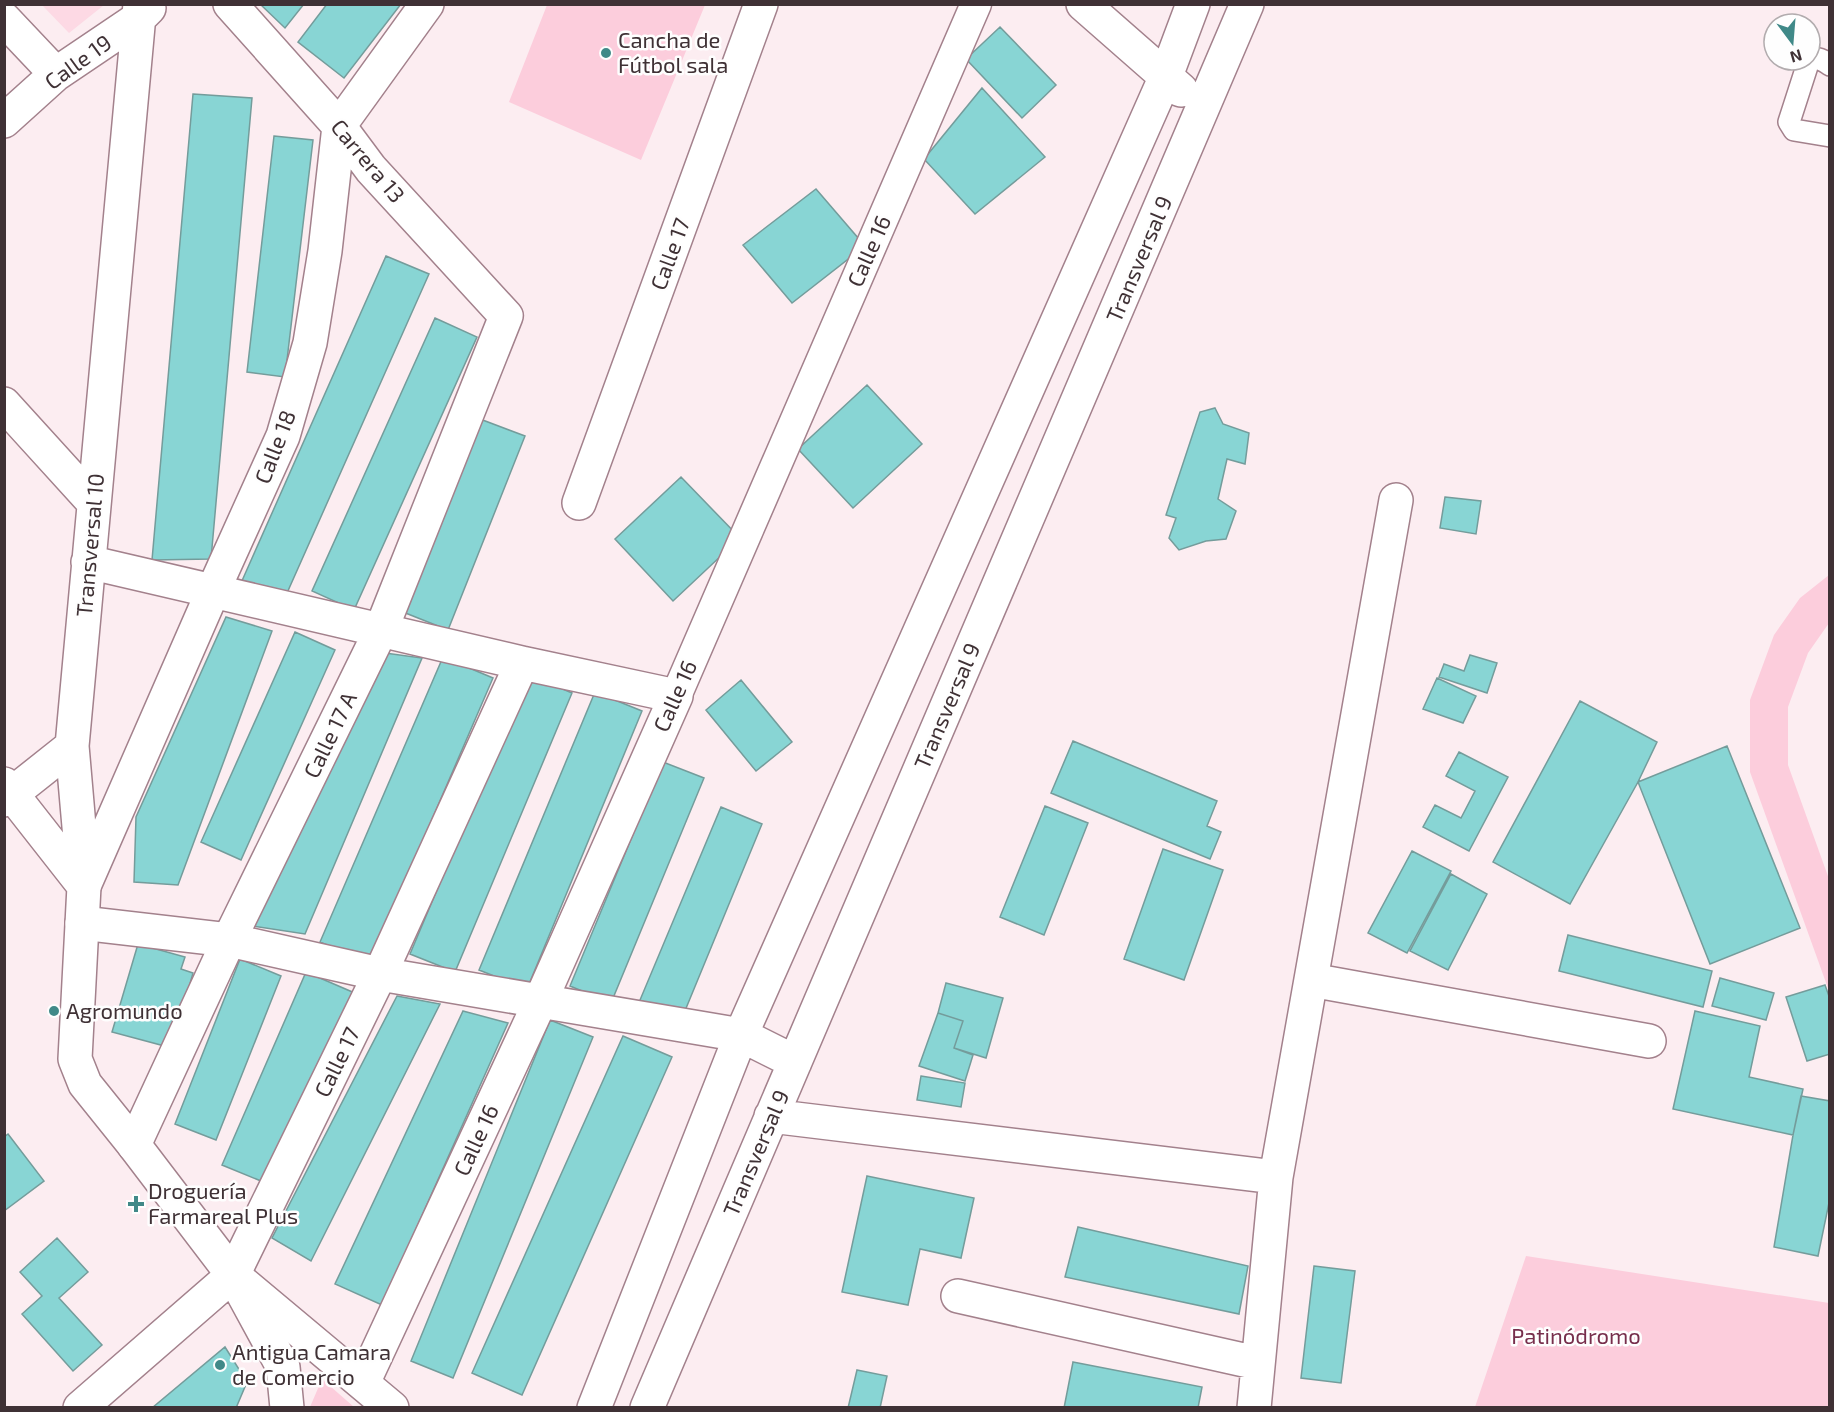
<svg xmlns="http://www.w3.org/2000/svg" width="1834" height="1412" font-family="'Exo 2',sans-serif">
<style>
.built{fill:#fdd9e4}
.green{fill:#fccddc}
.building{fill:#88d5d4;stroke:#749c9b;stroke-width:1.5}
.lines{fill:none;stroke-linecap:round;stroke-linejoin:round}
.service-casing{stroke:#a3818c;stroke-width:24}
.pedestrian-casing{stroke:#a3818c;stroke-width:33}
.minor-casing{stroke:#a3818c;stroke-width:36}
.tertiary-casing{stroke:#a3818c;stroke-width:36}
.service{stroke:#fff;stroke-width:21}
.pedestrian{stroke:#fff;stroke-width:30}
.minor{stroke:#fff;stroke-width:33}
.tertiary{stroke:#fff;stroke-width:33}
.poi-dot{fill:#408988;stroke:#fefefe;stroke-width:2}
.labels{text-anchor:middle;stroke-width:5;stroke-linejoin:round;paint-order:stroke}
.poi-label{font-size:22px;fill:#3f3135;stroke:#fefefe;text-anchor:start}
.street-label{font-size:22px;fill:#3f3135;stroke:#fefefe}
.park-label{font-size:22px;fill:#772e4c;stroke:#fefefe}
</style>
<rect width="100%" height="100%" fill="#fcedf1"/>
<path class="built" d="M42,5h62l-35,28z"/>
<path class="green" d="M547,5h158l-64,155 -132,-58z
M1829,575v48l-21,30 -20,54v58l41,114v112l-79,-219v-72l24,-65 26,-37z
M1526,1256l303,47v104h-354z
M322,1379l32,28h-44z"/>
<path class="building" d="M260,4h44l-19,24z
M327,4h74l-57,74 -46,-36z
M1000,27l56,58 -34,33 -56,-59z
M982,88l63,69 -70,57 -51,-55z
M193,94l59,4 -41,461 -59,1z
M274,136l39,4 -28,237 -38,-5z
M816,189l49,57 -73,57 -49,-58z
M386,256l43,18 -146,328 -42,-19z
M435,318l42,19 -123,273 -42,-19z
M867,385l55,59 -69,64 -55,-59z
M1215,408l8,16 26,9 -4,31 -18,-5 -9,40 18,12 -10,28 -20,2 -27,9 -10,-12 7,-20 -10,-3 34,-103z
M480,419l45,17 -77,194 -45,-18z
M681,477l59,61 -67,63 -58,-62z
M1445,497l36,4 -5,33 -36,-6z
M226,617l46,14 -94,254 -44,-3 2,-65z
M295,632l40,18 -94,210 -40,-18z
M385,653l37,5 -117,276 -52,-8z
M1470,655l27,8 -10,30 -48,-16 5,-13 20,7z
M443,657l50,21 -123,285 -50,-21z
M528,674l44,19 -117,279 -45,-18z
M1437,678l39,18 -13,27 -40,-14z
M741,680l51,62 -36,29 -50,-61z
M595,692l47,19 -115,278 -48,-19z
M1580,701l77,41 -19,40 -68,122 -77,-42z
M1073,741l144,60 -10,25 14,6 -11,27 -159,-66z
M1727,746l73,182 -90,36 -72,-182z
M1459,752l49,25 -39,74 -46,-24 12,-22 26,13 14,-27 -29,-15z
M663,762l41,16 -93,225 -41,-17z
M1045,806l43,17 -44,112 -44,-18z
M721,807l41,17 -80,194 -42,-18z
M1163,849l60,21 -39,110 -60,-21z
M1412,851l39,20 -44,82 -39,-20z
M1451,874l36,20 -39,76 -38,-19z
M1568,935l144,36 -9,36 -144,-36z
M138,944l47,13 -4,12 12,4 -21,75 -60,-16z
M240,959l41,17 -65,164 -41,-16z
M306,972l51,22 -84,192 -51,-21z
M1720,978l54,15 -8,27 -54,-14z
M946,983l57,15 -17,60 -32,-10 9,-27 -25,-8z
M1825,985l5,14v55l-23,7 -21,-64z
M397,996l43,8 -129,257 -39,-23z
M463,1011l45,12 -126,282 -47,-21z
M1695,1011l65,15 -11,51 54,12 -10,46 -120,-26z
M938,1013l25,8 -9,27 19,7 -8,26 -46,-15z
M550,1020l43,17 -140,341 -42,-17z
M623,1036l49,21 -150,338 -50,-22z
M921,1076l44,7 -4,24 -44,-7z
M1801,1096l29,5v97l-12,58 -44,-9 19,-112z
M8,1134l36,47 -40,30v-74z
M867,1176l107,22 -13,60 -41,-9 -12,56 -66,-13z
M1078,1227l170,39 -9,48 -174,-37z
M57,1238l31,34 -29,26 43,47 -29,26 -51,-57 20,-18 -22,-24z
M1314,1266l41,5 -14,112 -40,-5z
M225,1347l22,35 -11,26h-84z
M1073,1362l129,25 -4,21h-134z
M857,1370l30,6 -7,32h-32z"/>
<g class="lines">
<g class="service-casing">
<path id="service" d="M1809,60l-20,62 5,8 36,6
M1810,60c8,-3 13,0 20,5"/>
</g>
<g class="pedestrian-casing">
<path id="pedestrian" d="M676,696l300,-692"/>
</g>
<g class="minor-casing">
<path id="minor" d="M1083,4l98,86
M4,19l52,55
M4,121l52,-47 83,-56 10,-10
M4,404l90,99
M579,503l182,-499
M88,562l434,101 154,33 -136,306 -177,381
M4,800l68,-54
M84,884l-12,-138 68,-742
M84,886l129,-295 70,-155 27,-93 15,-92 14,-125 88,-122
M82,923l147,17 151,34 361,61 54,27
M1311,980l338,61
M771,1116l505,61
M134,1145l95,-205 152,-310 125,-314 -135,-147 -32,-43 -109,-122
M233,1275l50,92 4,41
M958,1296l299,67
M80,1408l153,-133 147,-301 142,-311
M594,1408l147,-373 425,-959 27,-72
M647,1408l600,-1404
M1254,1408l22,-231 120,-677"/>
</g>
<g class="tertiary-casing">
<path id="tertiary" d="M4,784l80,102 -9,173 10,25 49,61 99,130 159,133"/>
</g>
<use href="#service" class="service"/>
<use href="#pedestrian" class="pedestrian"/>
<use href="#minor" class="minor"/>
<use href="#tertiary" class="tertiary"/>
</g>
<g class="poi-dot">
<circle cx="606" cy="53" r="6"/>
<circle cx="54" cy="1011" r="6"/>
<path d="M133 1195h6v6h6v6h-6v6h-6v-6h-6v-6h6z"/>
<circle cx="220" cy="1365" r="6"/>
</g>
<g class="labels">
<g class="poi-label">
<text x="618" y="48">Cancha de<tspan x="618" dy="25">Fútbol sala</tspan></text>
<text x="66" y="1019">Agromundo</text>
<text x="148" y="1199">Droguería<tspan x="148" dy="25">Farmareal Plus</tspan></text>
<text x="232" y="1360">Antigua Camara<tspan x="232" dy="25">de Comercio</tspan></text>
</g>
<g class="street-label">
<text transform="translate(78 62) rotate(-36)" y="8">Calle 19</text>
<text transform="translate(368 161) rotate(50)" y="8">Carrera 13</text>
<text transform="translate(869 251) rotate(-66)" y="8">Calle 16</text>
<text transform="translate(670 254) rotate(-70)" y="8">Calle 17</text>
<text transform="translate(1139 259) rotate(-67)" y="8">Transversal 9</text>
<text transform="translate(275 447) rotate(-69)" y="8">Calle 18</text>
<text transform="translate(90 545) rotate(-85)" y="8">Transversal 10</text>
<text transform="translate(675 696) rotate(-66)" y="8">Calle 16</text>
<text transform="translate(947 706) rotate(-67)" y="8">Transversal 9</text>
<text transform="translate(330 735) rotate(-64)" y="8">Calle 17 A</text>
<text transform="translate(337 1062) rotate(-64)" y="8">Calle 17</text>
<text transform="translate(476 1140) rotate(-65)" y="8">Calle 16</text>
<text transform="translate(756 1153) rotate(-67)" y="8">Transversal 9</text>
</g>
<g class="park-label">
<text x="1576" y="1344">Patinódromo</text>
</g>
</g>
<rect width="1834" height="1412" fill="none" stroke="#3f3135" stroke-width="12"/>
<g transform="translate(1792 42) rotate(164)"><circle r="28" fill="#fefefe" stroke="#b2acae" stroke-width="1.5"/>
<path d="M0-4.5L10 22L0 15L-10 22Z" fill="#408988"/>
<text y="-9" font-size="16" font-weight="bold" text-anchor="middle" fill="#3f3135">N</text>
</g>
</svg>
